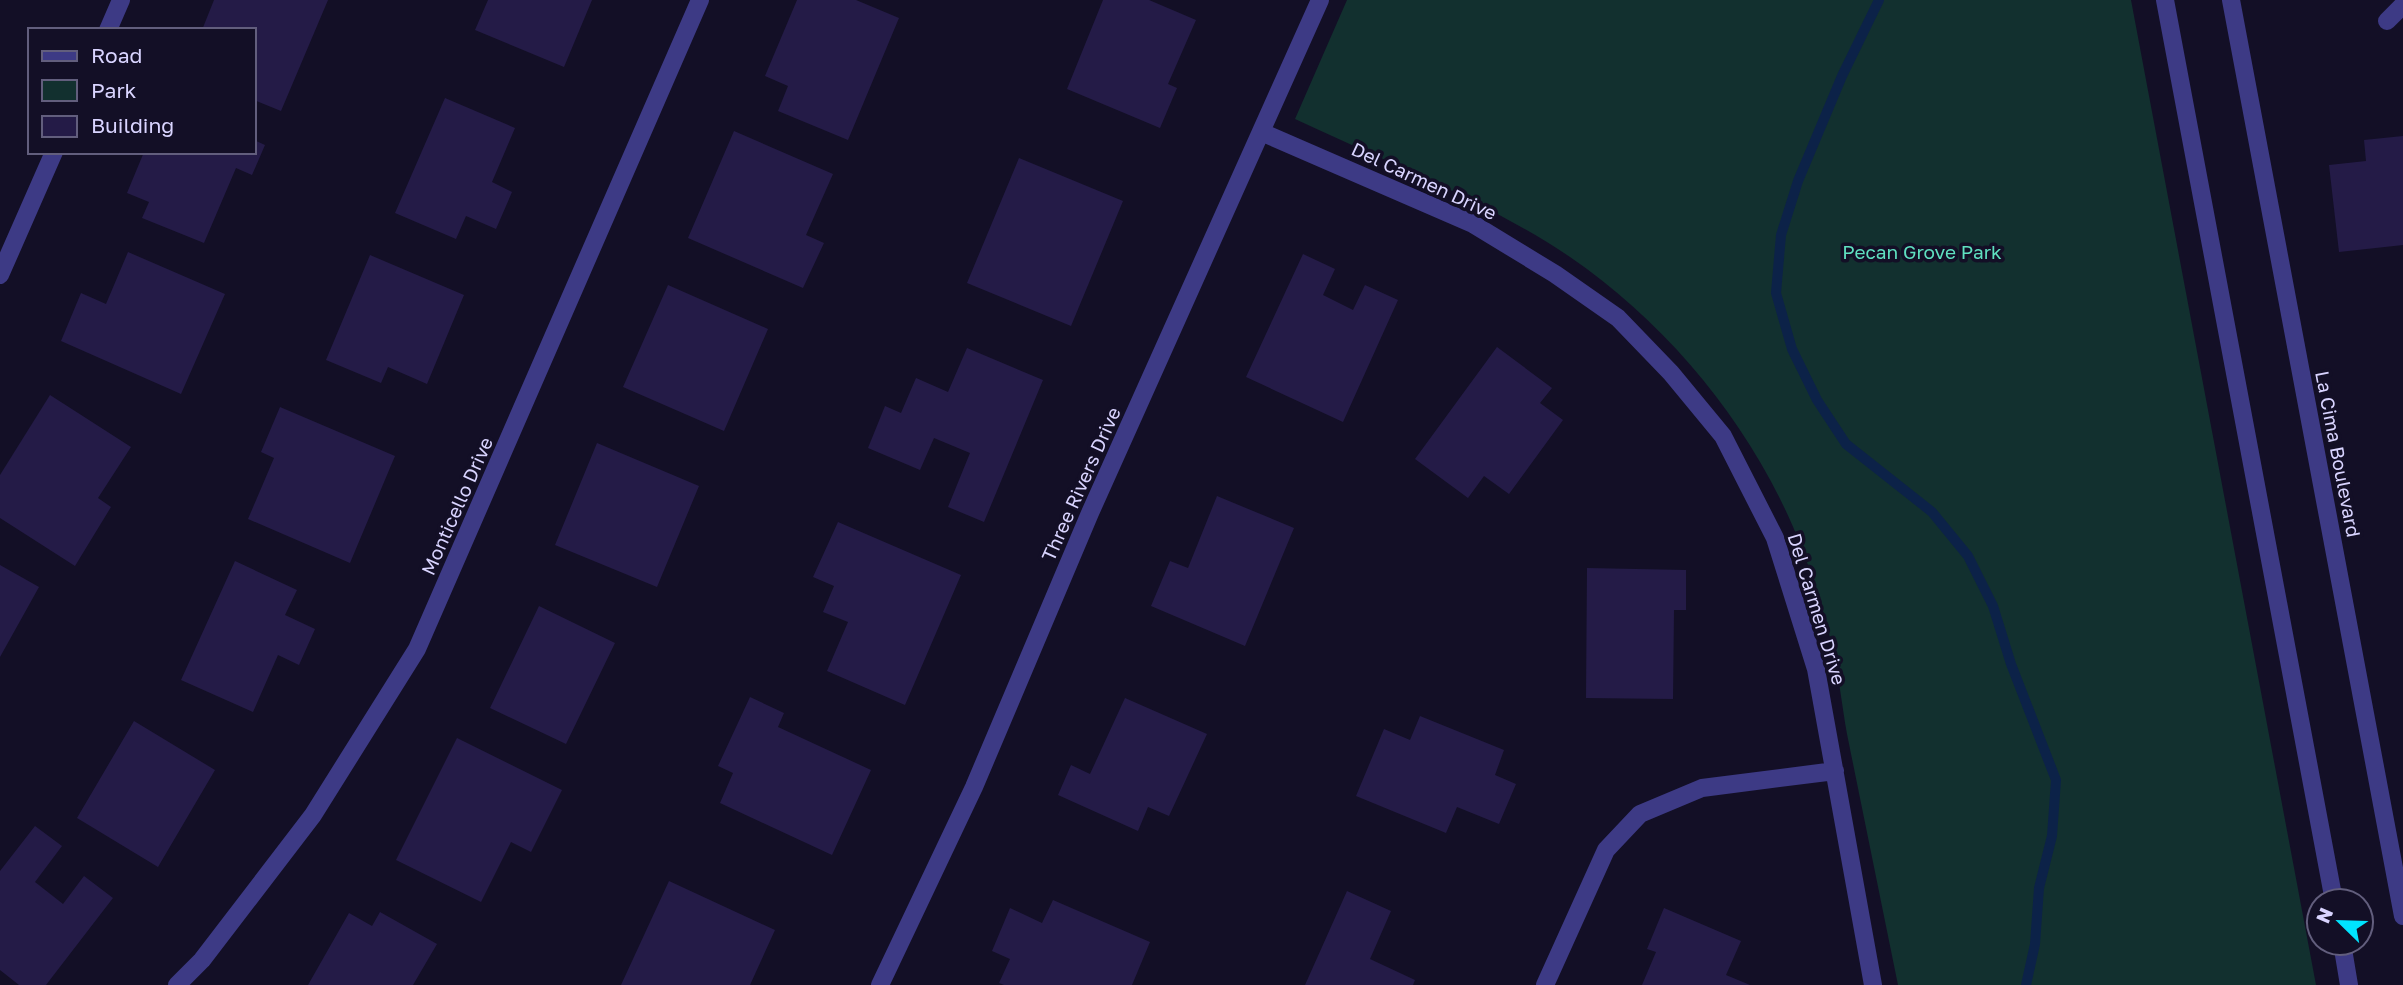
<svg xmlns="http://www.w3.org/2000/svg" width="2403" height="985" font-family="'Golos Text',sans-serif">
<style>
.green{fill:#12302f}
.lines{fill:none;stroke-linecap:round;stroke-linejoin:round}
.stream{stroke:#0c2248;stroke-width:10}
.building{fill:#241b47}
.minor{stroke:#3d3a85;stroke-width:18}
.tertiary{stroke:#3d3a85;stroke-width:18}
.labels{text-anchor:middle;stroke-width:7;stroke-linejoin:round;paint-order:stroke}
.street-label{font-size:19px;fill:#d9d4ff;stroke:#130f26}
.park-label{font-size:19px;fill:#5fe0c0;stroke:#130f26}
</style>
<rect width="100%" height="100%" fill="#130f26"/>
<path class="green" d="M1347,0h784l185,985h-418c-17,-84 -34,-167 -51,-251 -5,-28 -8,-57 -14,-84 -8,-35 -19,-70 -32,-104 -45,-115 -129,-219 -231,-289 -85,-57 -183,-95 -275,-138z"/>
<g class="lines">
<path class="stream" d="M1879,0l-37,76 -44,105 -17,54 -5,58 16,56 25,51 29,44 86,68 36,44 25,50 18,58 45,116 -4,56 -13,52 -4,56 -9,41"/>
</g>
<path class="building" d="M214,0h114l-47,111 -27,-11v-70h-52z
M488,0h104l-28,67 -89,-37z
M797,0h59l43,18 -51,122 -70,-29 10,-25 -23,-10z
M1103,0h46l47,20 -28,64 9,4 -17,40 -93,-39z
M445,98l70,30 -23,54 20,10 -16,37 -30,-13 -10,23 -61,-26z
M734,131l99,43 -27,61 18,8 -21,45 -115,-50z
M2403,136v109l-64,7 -10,-87 37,-4 -2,-21z
M254,140l11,5 -13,30 -16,-7 -32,75 -62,-25 7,-16 -22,-9 17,-41h110z
M1019,158l104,43 -52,125 -104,-43z
M128,252l97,42 -44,100 -120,-53 20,-48 25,11z
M1303,254l32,15 -12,26 30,15 12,-25 33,15 -55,122 -97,-45z
M370,255l94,40 -37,89 -39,-17 -7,16 -55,-23z
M668,285l100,44 -44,102 -101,-44z
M1497,347l55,41 -12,15 23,17 -54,74 -25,-18 -16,22 -53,-39z
M967,348l76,32 -59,142 -36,-15 22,-54 -36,-15 -14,32 -52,-22 17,-42 16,7 15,-35 32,14z
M50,395l81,52 -33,51 13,9 -36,59 -75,-48v-43z
M280,407l115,49 -45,107 -102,-44 26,-61 -13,-6z
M597,443l102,43 -42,101 -102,-42z
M1217,496l77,32 -49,118 -94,-40 19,-45 18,7z
M838,522l123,53 -56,130 -78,-34 21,-49 -25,-10 11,-26 -21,-9z
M235,561l62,29 -12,25 30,14 -16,36 -21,-10 -25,57 -72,-32z
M0,565l39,22 -39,70z
M1587,568l99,2v40h-12l-1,89 -87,-1z
M539,606l76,37 -49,101 -76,-36z
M750,697l34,16 -6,14 93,43 -39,85 -112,-52 13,-30 -15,-7z
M1125,698l82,36 -38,82 -21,-9 -10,24 -80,-36 13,-30 19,9z
M1420,716l84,34 -9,25 21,9 -17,40 -42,-17 -11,26 -90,-37 28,-67 26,11z
M134,721l81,49 -57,97 -81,-49z
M457,738l105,52 -31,62 -20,-10 -30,60 -85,-42z
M35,826l27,20 -27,36 28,22 21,-28 29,22 -67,87h-27l-19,-15v-99z
M669,881l106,49 -25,55h-129z
M1347,891l44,20 -21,48 45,21 -2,5h-108z
M1053,900l97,42 -18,43h-128l-5,-2 11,-24 -18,-8 18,-43 32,15z
M1664,908l77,33 -15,34 24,10h-108l14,-33 -9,-3z
M380,912l57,32 -24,41h-105l41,-72 23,13z"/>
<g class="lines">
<path class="minor" d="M2387,21l16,-16
M108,30l13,-30
M1261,132l212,92 82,50 63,44 53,55 52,63 52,102 41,131 57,316
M0,275l54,-123
M177,985l25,-25 111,-145 104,-166 283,-649
M880,985l94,-198 116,-274 230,-513
M1545,985l61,-135 34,-36 62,-26 133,-17"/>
<path class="tertiary" d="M2165,0l169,901
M2231,0l172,916
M2342,943l7,42"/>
</g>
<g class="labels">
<g class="street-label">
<text transform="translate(1424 181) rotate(25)" y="7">Del Carmen Drive</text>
<text transform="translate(2338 454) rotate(79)" y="7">La Cima Boulevard</text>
<text transform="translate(1081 484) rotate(-66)" y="7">Three Rivers Drive</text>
<text transform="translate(457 506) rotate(-66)" y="7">Monticello Drive</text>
<text transform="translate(1817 609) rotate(73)" y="7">Del Carmen Drive</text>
</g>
<g class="park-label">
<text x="1922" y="259">Pecan Grove Park</text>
</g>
</g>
<rect x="28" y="28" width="228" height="126" fill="#130f26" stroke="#625e7d" stroke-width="2"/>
<rect x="42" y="51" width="35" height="10" fill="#3d3a85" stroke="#625e7d" stroke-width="2"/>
<text x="91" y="63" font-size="21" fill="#d9d4ff">Road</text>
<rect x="42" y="80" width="35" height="21" fill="#12302f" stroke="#625e7d" stroke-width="2"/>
<text x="91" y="98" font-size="21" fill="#d9d4ff">Park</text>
<rect x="42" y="116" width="35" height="21" fill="#241b47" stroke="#625e7d" stroke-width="2"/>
<text x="91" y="133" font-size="21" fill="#d9d4ff">Building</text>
<g transform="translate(2340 922) rotate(293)"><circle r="33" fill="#130f26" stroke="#625e7d" stroke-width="2"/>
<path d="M0-5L12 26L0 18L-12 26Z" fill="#00e5ff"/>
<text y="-10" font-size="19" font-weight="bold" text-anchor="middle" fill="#d9d4ff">N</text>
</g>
</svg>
